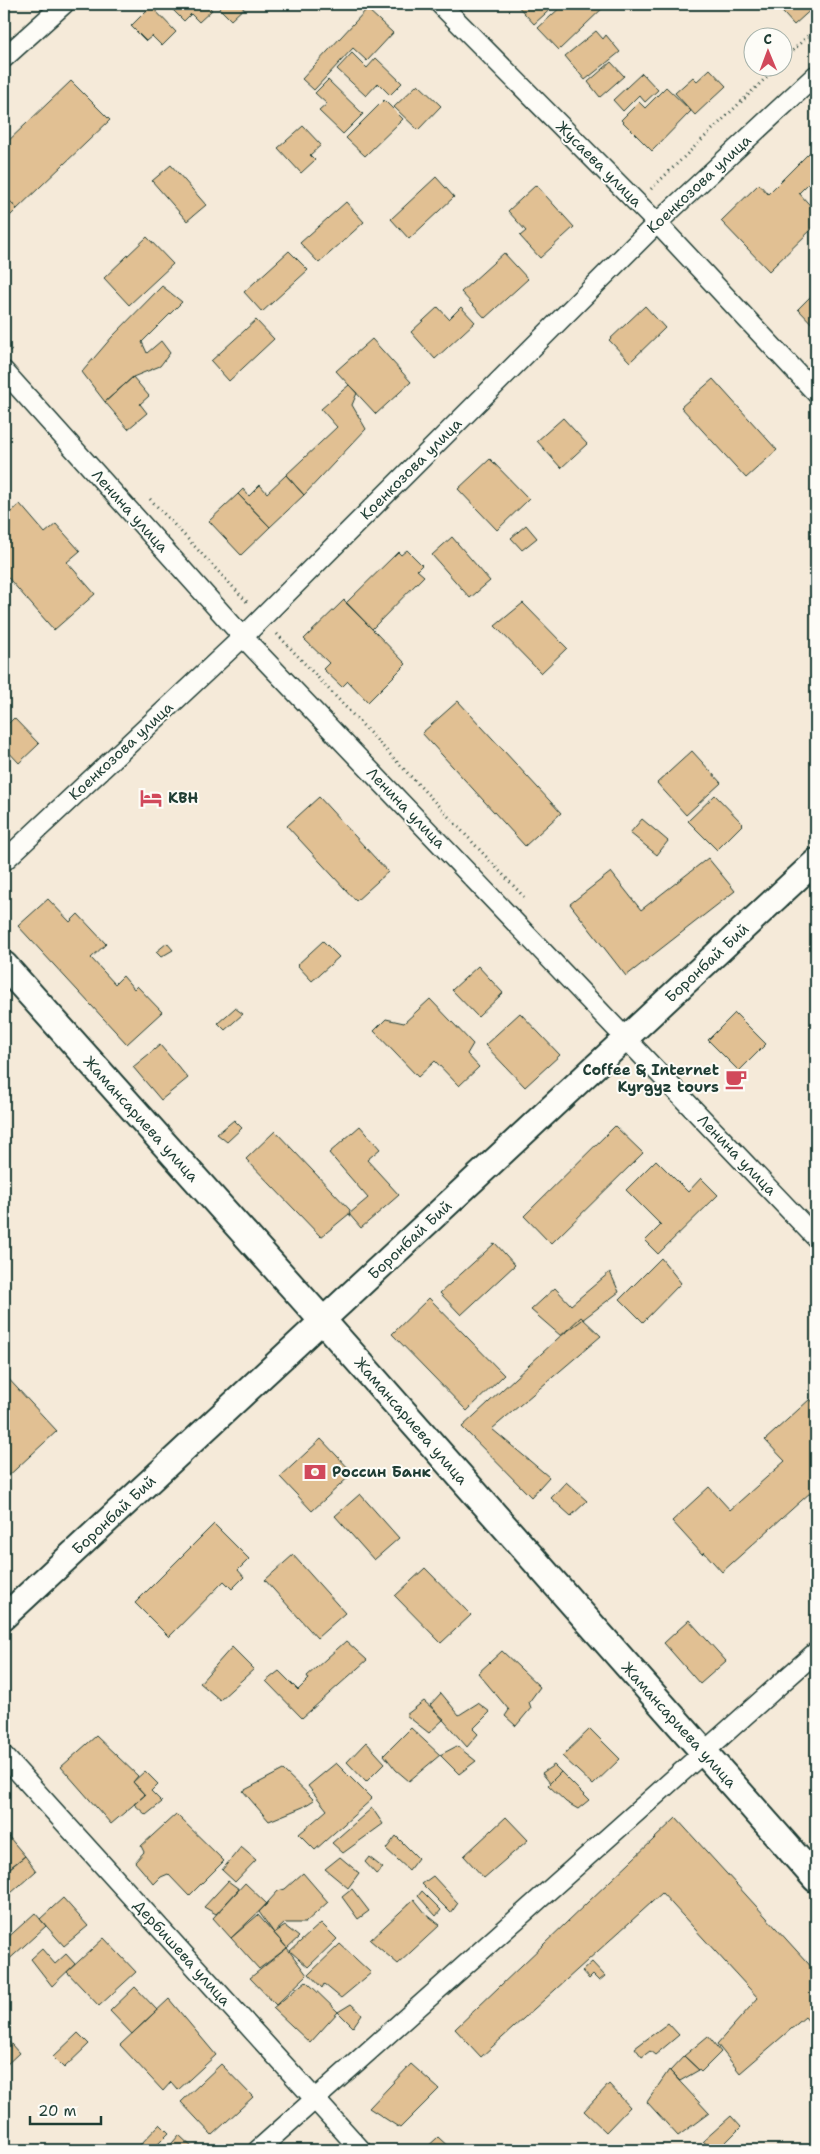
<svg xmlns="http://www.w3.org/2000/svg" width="820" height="2154" font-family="'Shantell Sans',sans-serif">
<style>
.building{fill:#e1c093;stroke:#1f3d34}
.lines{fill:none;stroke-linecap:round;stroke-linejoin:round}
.minor-casing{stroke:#1f3d34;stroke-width:22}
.tertiary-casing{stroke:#1f3d34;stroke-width:28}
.secondary-casing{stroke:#1f3d34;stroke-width:30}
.path{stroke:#1f3d34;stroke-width:3;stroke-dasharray:1 4;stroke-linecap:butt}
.minor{stroke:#fdfcf7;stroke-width:19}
.tertiary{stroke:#fdfcf7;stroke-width:24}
.secondary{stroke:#fdfcf7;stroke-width:26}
.labels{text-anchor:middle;stroke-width:4;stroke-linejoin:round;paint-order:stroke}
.street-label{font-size:15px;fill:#1f3d34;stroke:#fdfcf7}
.poi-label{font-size:15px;font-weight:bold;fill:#1f3d34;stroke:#fdfcf7;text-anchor:start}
</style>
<rect width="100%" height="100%" fill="#f5ead9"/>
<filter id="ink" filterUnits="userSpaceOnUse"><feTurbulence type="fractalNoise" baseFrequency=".02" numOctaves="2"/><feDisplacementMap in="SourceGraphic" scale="10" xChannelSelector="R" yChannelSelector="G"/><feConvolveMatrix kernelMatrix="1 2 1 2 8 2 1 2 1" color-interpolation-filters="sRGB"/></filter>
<g filter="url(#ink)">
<path class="building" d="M167,4h39l6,6 -13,12 -8,-8 -7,7z
M215,4h33l-17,16z
M516,4h40l-22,20z
M564,4h9l6,6 6,-6h22l-48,46 -21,-22z
M775,4h41v1l-22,20z
M151,6l25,26 -14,14 -10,-10 -6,5 -15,-15z
M367,9l26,24 -26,28 -14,-13 -39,42 -12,-11z
M596,31l7,8 3,-4 14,17 -35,28 -20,-24z
M352,53l15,15 9,-10 26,25 -12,12 -12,-12 -12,13 -29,-27z
M611,62l13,14 -24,21 -12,-15z
M710,69l16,17 -31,29 -20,-22 18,-16 4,4z
M642,73l16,17 -13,12 -6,-7 -16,16 -10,-11z
M328,80l35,34 -20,20 -24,-23 8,-7 -12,-11z
M71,81l39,39 -93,89 -13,-14v-50z
M418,84l23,22 -23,24 -24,-23z
M666,87l25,24 -39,40 -31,-31 18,-18 6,6z
M384,100l19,19 -38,37 -19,-18z
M303,126l18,19 -11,10 5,5 -14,13 -23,-25z
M813,149l3,4v23l-17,17 17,19v13l-47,46 -48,-50 38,-37 9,10z
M171,165l35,40 -19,16 -35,-40z
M436,177l18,20 -45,42 -18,-20z
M536,185l38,42 -34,31 -20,-22 6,-5 -18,-20z
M4,195l13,14 -13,13z
M346,202l18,20 -45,41 -19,-20z
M147,237l26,27 -44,41 -25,-27z
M289,251l19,19 -46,42 -18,-20z
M504,253l24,26 -43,39 -24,-26z
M162,286l20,16 -40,40 5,11 14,-12 9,12 -10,13 -27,11 -28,25 -23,-30 30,-35z
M816,291v37l-18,-19z
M645,306l20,22 -35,34 -21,-22z
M438,307l11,12 12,-12 14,15 -40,37 -24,-27z
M256,320l18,19 -45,42 -18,-20z
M372,339l39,43 -35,32 -40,-43z
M133,377l16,19 -9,8 7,9 -19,16 -23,-27z
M713,379l64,71 -31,28 -65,-71z
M349,385l8,8 -5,12 14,24 -62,66 -18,-20 51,-48 -16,-18z
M563,418l24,26 -26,24 -24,-27z
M490,459l39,40 -32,31 -39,-41z
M286,475l18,20 -34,32 -32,-33 5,-5 6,7 11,-11 7,8z
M238,494l32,33 -29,28 -32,-34z
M20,504l25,29 11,-9 24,27 -13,11 28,32 -41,36 -50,-57v-55z
M526,525l11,13 -15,12 -11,-12z
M452,537l38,44 -20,17 -38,-43z
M407,550l15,15 -5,5 7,6 -52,53 -26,-26 52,-51 3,3z
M344,600l62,64 -38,38 -20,-21 -6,6 -19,-18 6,-6 -25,-24z
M523,603l44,45 -26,25 -46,-47z
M458,701l103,112 -36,33 -103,-113z
M14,718l25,26 -20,19 -15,-16v-19z
M692,751l29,32 -35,32 -29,-32z
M715,795l28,29 -26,26 -29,-29z
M319,797l69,75 -32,29 -69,-75z
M642,819l26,22 -11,14 -27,-22z
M708,858l27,33 -109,85 -56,-72 41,-32 30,38z
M48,899l22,23 8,-8 28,30 -15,14 24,26 8,-8 11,13 3,-3 25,26 -35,32 -109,-118z
M323,941l16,16 -27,24 -15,-16z
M167,943l6,7 -12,7 -5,-5z
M478,966l25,27 -25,24 -26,-27z
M430,999l43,45 -6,10 12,13 -20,19 -24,-25 -17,16 -44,-46 12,-12 18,4z
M235,1008l8,6 -18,16 -7,-7z
M520,1013l40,42 -35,32 -40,-42z
M735,1013l31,31 -27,27 -31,-31z
M160,1045l28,33 -27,22 -28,-33z
M234,1120l8,8 -15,14 -10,-8z
M360,1126l20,23 -13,11 32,35 -38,33 -12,-14 19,-16 -39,-45z
M615,1126l28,27 -92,91 -27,-28z
M275,1131l75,79 -1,4 -28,23 -75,-78z
M656,1160l32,32 13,-14 17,17 -60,59 -13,-13 16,-16 -35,-35z
M495,1243l20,22 -54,50 -21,-22z
M661,1258l20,25 -38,39 -23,-23z
M610,1272l9,20 -58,44 -30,-26 24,-22 16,17z
M429,1298l75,77 -37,36 -75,-77z
M581,1317l20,19 -109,93 57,48 -18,20 -69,-70z
M4,1374l53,57 -53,49z
M810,1399l6,7v90l-5,-4 -89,80 -18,-20 -2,2 -30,-33 37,-34 21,23 55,-49 -20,-21z
M321,1439l32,34 -41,38 -32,-34z
M566,1482l21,19 -16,15 -20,-18z
M360,1494l39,44 -25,22 -39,-44z
M214,1524l35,35 -11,11 6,7 -12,12 -8,-8 -55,56 -34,-34z
M293,1555l52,58 -28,25 -52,-58z
M425,1568l46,47 -30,28 -46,-47z
M689,1620l37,41 -26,23 -36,-41z
M346,1641l21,19 -65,58 -36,-37 13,-10 19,19 11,-11 -2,-3z
M232,1647l22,22 -34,31 -20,-17z
M502,1651l38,36 -11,15 2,6 -15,18 -11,-10 4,-6 -31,-37z
M441,1693l18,22 19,-12 12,9 -17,17 5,5 -11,13 -37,-42z
M424,1701l20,18 -15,14 -23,-18z
M411,1728l29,27 -31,26 -13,-11 -12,-15z
M590,1729l30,30 -27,26 -31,-29z
M96,1736l42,40 -5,6 12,13 -34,29 -50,-57z
M366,1742l19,21 -19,19 -19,-20z
M457,1746l19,15 -17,13 -19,-19z
M336,1763l36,36 -57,51 -16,-16 28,-24 -19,-24z
M554,1765l7,7 -11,11 -8,-10z
M283,1770l31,30 -11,7 -34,14 -26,-30z
M145,1771l13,13 -7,7 11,11 -16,13 -12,-11 11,-9 -12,-13z
M561,1772l28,28 -11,9 -12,-7 -18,-17z
M372,1808l11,16 -40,29 -11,-10z
M176,1814l48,47 -35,35 -21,-22 -7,3 -7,7 -19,-22 9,-10 -3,-6z
M506,1817l22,23 -44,38 -20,-22z
M676,1818l140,154v58l-11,-13 -65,56 -23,-29 41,-46 -96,-105 -181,164 -26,-28z
M4,1831l21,25 -18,14 -3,-4z
M396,1836l22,22 -9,12 -23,-21z
M241,1847l15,13 -21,22 -13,-12z
M25,1856l11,15 -25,22 -7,-8v-12z
M340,1857l19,16 -11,15 -23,-19z
M369,1857l14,11 -7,6 -11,-12z
M303,1873l25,29 -23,21h-20l-11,10 -15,-21 19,-21 7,-2z
M433,1876l25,27 -7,10 -29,-29z
M228,1881l11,8 -23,25 -12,-7z
M245,1883l22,21 -36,34 -18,-20z
M352,1889l17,22 -11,8 -16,-22z
M422,1891l19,19 -5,6 -18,-20z
M63,1898l25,28 -24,20 -24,-27z
M414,1899l12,15 14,11 -42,39 -28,-24z
M35,1913l11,13 -42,38v-23z
M258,1915l29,33 -28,21 -28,-31z
M321,1923l16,16 -29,28 -18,-16z
M285,1926l14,11 -12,11 -13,-15z
M104,1938l32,34 -37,34 -32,-34z
M340,1944l31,29 -30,25 -17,-14 -2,4 -13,-14z
M287,1948l20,27 -31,30 -26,-27z
M42,1949l13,15 11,-10 9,10 -23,22 -21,-27z
M592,1962l13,14 -6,5 -6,-6 -4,4 -7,-8z
M306,1981l32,31 -28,31 -37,-35z
M135,1987l22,23 -25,24 -22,-23z
M169,1999l47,56 -38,35 -7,-8 -8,9 -43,-46z
M351,2004l11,10 -9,13 -15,-15z
M668,2023l11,12 -24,20 -5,-4 -8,6 -7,-9z
M78,2033l11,11 -25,24 -11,-11z
M4,2036l15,17 -15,14z
M708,2036l13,16 -20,20 -17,-16z
M684,2056l15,14 -19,11 -10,-10z
M221,2064l32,33 -41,38 -31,-33z
M411,2064l28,25 -39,39 -31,-20z
M669,2070l40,43 -31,23 -31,-34z
M609,2084l21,23 -24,25 -22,-21z
M731,2116l10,11 -23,23h-5l-10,-9z
M160,2124l9,9 -17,17h-9l-4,-4z
M179,2135l16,15 -28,-1z
M438,2137l14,13h-28z"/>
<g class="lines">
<g class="minor-casing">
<path id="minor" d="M440,4l217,219 159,170
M4,58l60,-54
M4,371l239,266 573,601
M4,861l239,-224 414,-414 159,-148
M4,1756l357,394
M258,2150l558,-498"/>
</g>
<g class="tertiary-casing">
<path id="tertiary" d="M4,1617l812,-756"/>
</g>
<g class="secondary-casing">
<path id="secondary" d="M4,965l319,356 493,558"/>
</g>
<path class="path" d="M782,61l34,-33
M651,189l125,-121
M4,342l9,10
M150,499l98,104
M277,634l247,263"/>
<use href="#minor" class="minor"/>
<use href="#tertiary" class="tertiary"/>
<use href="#secondary" class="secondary"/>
</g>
</g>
<defs>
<g id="hotel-bare" transform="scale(1.725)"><path d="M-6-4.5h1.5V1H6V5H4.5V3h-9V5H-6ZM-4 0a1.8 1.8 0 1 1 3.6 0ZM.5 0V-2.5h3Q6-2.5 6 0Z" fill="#d1495b" stroke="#fdfcf7" stroke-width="2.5" paint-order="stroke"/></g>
<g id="cafe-bare" transform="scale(1.725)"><path d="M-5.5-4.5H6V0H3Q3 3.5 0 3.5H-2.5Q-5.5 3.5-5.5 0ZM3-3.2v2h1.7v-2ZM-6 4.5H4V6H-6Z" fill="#d1495b" stroke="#fdfcf7" stroke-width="2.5" paint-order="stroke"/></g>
<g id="bank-bare" transform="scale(1.725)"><path d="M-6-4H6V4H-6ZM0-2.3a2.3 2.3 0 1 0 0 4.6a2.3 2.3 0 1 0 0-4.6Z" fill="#d1495b" stroke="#fdfcf7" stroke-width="2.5" paint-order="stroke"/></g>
</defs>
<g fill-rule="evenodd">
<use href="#hotel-bare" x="151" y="798"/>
<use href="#cafe-bare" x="736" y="1079"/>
<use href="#bank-bare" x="315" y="1472"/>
</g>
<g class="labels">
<g class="street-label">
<text transform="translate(599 164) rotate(45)" y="5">Жусаева улица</text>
<text transform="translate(699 184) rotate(-43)" y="5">Коенкозова улица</text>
<text transform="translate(411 469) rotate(-45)" y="5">Коенкозова улица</text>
<text transform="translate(130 511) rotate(48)" y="5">Ленина улица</text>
<text transform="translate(121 751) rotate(-43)" y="5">Коенкозова улица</text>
<text transform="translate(406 808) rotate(46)" y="5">Ленина улица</text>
<text transform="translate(707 963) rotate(-43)" y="5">Боронбай Бий</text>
<text transform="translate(141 1119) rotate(48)" y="5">Жамансариева улица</text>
<text transform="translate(737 1155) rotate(46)" y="5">Ленина улица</text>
<text transform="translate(410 1240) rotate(-43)" y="5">Боронбай Бий</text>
<text transform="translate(411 1421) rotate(49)" y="5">Жамансариева улица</text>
<text transform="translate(114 1515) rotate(-43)" y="5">Боронбай Бий</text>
<text transform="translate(679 1725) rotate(48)" y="5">Жамансариева улица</text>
<text transform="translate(182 1953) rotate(48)" y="5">Дербишева улица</text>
</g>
<g class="poi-label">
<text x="168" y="803">KBH</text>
<text x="719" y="1075" text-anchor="end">Coffee &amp; Internet<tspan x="719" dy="17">Kyrgyz tours</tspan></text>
<text x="332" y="1477">Россин Банк</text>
</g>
</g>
<rect width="820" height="2154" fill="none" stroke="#fdfcf7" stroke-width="20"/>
<rect x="10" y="10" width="800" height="2134" fill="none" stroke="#1f3d34" stroke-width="2" filter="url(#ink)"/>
<g transform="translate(768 52) rotate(359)"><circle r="24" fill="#fdfcf7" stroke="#a4b0a9"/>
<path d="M0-4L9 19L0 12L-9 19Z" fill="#d1495b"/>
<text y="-8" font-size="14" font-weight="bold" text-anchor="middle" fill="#1f3d34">С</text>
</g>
<path d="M30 2116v8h71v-8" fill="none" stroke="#1f3d34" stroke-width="2.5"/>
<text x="38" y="2116" font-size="15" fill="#1f3d34" stroke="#fdfcf7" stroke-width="4" paint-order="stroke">20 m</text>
</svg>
